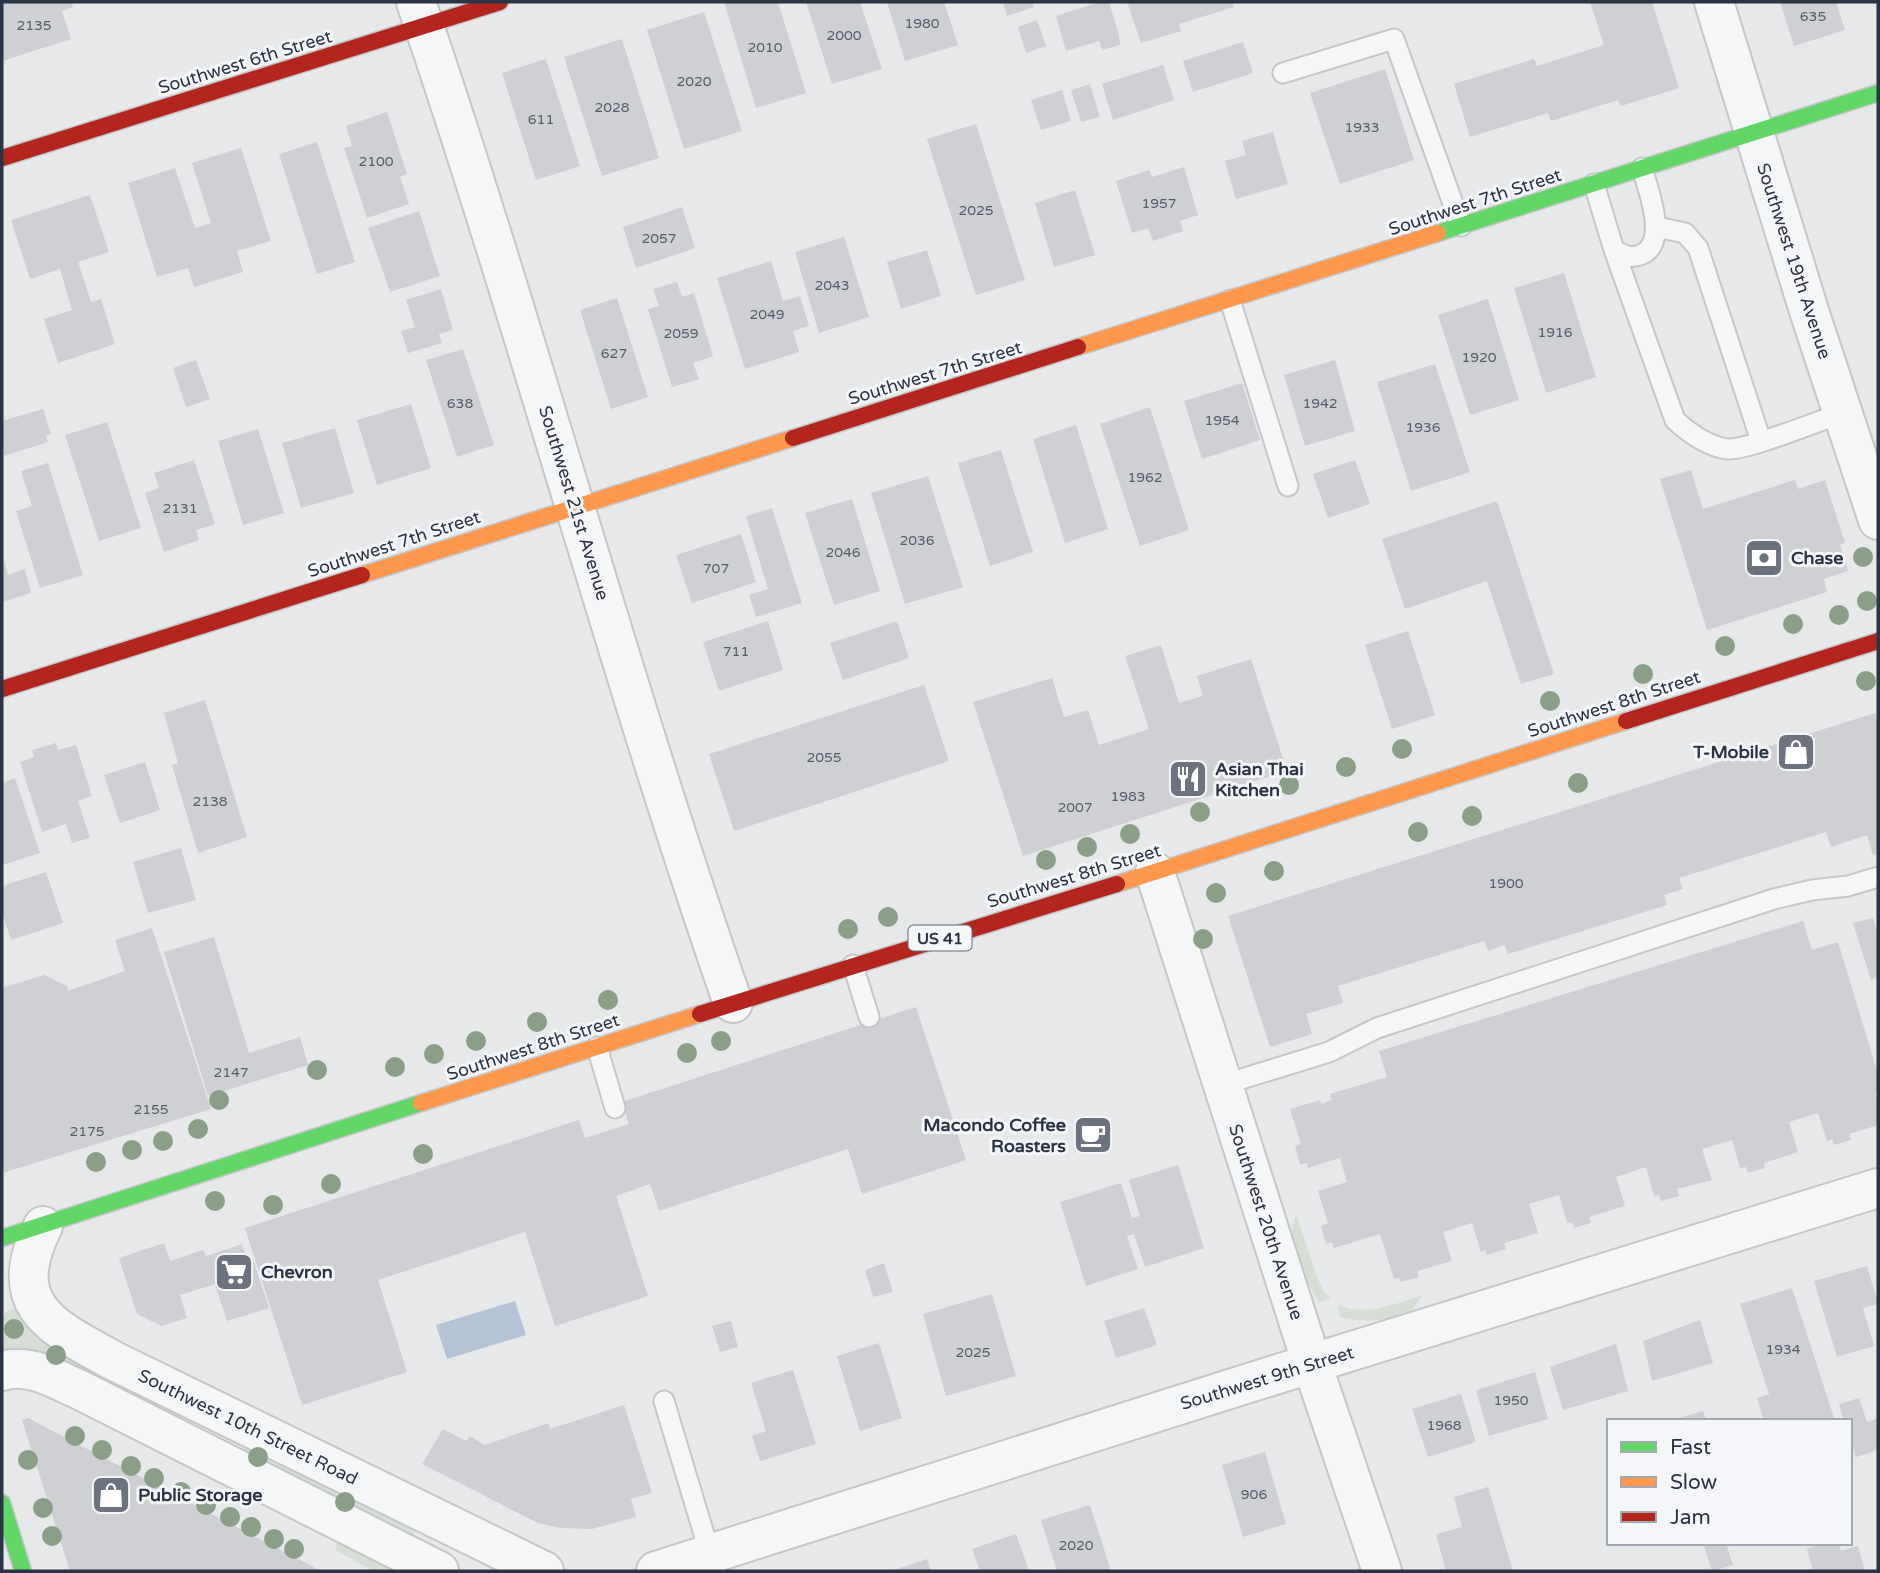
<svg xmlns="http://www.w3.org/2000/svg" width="1880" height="1573" font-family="'Varela Round',sans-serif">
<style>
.green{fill:#d6ded6}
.water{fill:#b4c4d5}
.building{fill:#ced0d3}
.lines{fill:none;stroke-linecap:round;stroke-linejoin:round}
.lane-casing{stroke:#c4c6c8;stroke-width:23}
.street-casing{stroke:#c4c6c8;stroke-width:42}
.fast-casing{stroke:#c4c6c8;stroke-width:19}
.slow-casing{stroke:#c4c6c8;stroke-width:19}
.jam-casing{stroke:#c4c6c8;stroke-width:19}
.lane{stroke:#f5f6f7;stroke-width:19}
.street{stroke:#f5f6f7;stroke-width:38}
.fast{stroke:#63d668;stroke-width:16}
.slow{stroke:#ff974d;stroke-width:16}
.jam{stroke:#b3261e;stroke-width:16}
.tree{fill:#8a9e88}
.labels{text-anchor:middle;stroke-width:6;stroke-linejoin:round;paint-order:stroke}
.number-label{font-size:14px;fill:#545c69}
.shield{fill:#f4f6f9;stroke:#676e7b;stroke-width:2}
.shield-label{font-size:16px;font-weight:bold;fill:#2b3445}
.street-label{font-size:18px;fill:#2b3445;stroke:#f4f6f9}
.poi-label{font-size:18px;font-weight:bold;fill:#2b3445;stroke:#f4f6f9;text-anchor:start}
</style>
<rect width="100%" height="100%" fill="#e6e8ea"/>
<path class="green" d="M1296,1214l23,68 5,10 7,7 -12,3 -13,-23 -15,-45z
M1423,1295c-4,5 -7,10 -11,14 -15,14 -53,13 -72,8l-2,-12c28,12 57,-1 85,-10z
M16,1308l9,17 9,8 90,48 3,8 -1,4 -101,-44 -23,1v-33l3,-4z
M251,1446l162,85 2,5 -2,5 -171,-90 3,-4z
M351,1537l29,21 7,13h-13l-39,-21 3,-8z"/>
<path class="water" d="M515,1301l11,34 -79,24 -11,-34z"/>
<path class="building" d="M2,2h70l1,5 -11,4 9,28 -69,22z
M724,2h54l28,91 -50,15z
M806,2h54l22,67 -50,15z
M887,2h57l14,43 -53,16z
M1003,2h29l2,5 -27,9z
M1100,2h9l10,33 1,10 -18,5 -3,-9 -33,10 -10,-35z
M1127,2h105l2,5 -55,17 2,7 -40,12z
M1590,2h62l27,86 -58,18 -3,-6 -67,21 -3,-8 -78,24 -16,-53 80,-25 3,7 67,-21z
M1780,2h56l9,28 -51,16z
M704,12l38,119 -58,18 -37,-119z
M1037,20l9,26 -20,7 -8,-26z
M622,39l37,119 -57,18 -38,-119z
M1243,42l10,31 -60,19 -10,-31z
M546,59l34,107 -44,14 -34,-107z
M1163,65l11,35 -61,20 -11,-36z
M1385,69l29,91 -74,24 -30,-91z
M1090,84l10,33 -19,5 -10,-32z
M1062,90l9,31 -30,9 -10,-30z
M387,112l20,62 -7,3 9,27 -42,14 -23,-70 8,-2 -6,-20z
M976,124l49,156 -49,15 -49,-156z
M1273,132l15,52 -52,15 -11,-38 21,-6 -4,-14z
M317,142l38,120 -38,12 -38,-120z
M241,148l30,93 -34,10 6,21 -49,15 -6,-19 -31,9 -29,-94 47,-15 20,60 16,-5 -19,-60z
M1184,167l14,48 -18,6 3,10 -30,10 -5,-13 -16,5 -16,-52 33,-11 3,7z
M1075,190l20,65 -41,12 -19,-64z
M90,195l19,57 -31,10 13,40 10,-3 14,45 -57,19 -14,-44 28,-9 -12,-41 -30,10 -19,-59z
M682,207l13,41 -59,20 -13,-41z
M419,211l21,65 -50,16 -22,-64z
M844,237l25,80 -50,16 -24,-81z
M927,250l14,46 -40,13 -14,-47z
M771,261l12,40 17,-5 9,30 -16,5 6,21 -54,17 -28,-91z
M1564,273l32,104 -50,16 -32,-105z
M677,282l5,15 12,-4 19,63 -20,7 6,16 -27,8 -24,-78 11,-3 -6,-17z
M441,289l12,41 -14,4 3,9 -34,10 -7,-22 14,-4 -9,-27z
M617,298l31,99 -37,12 -31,-99z
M1488,299l31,101 -49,15 -32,-100z
M463,349l31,96 -37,12 -31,-97z
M196,360l14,39 -24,8 -13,-39z
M1335,360l20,71 -50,15 -21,-71z
M1435,364l35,108 -59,19 -34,-109z
M1242,383l18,57 -58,19 -18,-58z
M411,404l20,64 -54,17 -20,-65z
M1150,407l39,123 -49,16 -40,-122z
M43,409l8,25 -5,2 2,6 -44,14 -2,-35z
M107,422l34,106 -42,13 -34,-106z
M1076,425l32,104 -43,14 -32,-104z
M335,428l19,65 -53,15 -19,-65z
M258,429l26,84 -41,12 -25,-84z
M1001,450l32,102 -43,14 -32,-103z
M194,460l21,64 -19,6 3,10 -35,12 -19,-59 14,-5 -5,-15z
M1355,460l15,44 -42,14 -15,-44z
M48,463l35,112 -43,13 -24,-77 16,-5 -11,-35z
M1691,470l12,39 92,-29 3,9 27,-9 20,63 -5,1 8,27 -24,8 3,13 -120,38 -47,-151z
M928,476l35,111 -58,17 -34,-111z
M852,499l28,92 -46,14 -29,-92z
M1497,501l57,173 -33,10 -34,-103 -82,28 -23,-70z
M772,508l30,95 -46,14 -7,-22 19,-6 -22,-73z
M741,534l15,48 -64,21 -16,-48z
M2,555l6,20 17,-6 6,24 -29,9z
M768,621l15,49 -64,21 -16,-49z
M897,621l12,37 -66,22 -13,-37z
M1408,631l27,84 -43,14 -27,-84z
M1161,645l18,58 24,-7 -6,-20 54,-17 36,112 -264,85 -50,-154 79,-24 12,39 24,-7 11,35 50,-16 -24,-73z
M924,685l25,76 -215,70 -25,-77z
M205,700l42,137 -49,16 -26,-88 6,-2 -14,-50z
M1875,713l3,11v129l-5,2 -6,-20 -36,12 -5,-15 -147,46 4,11 -19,6 3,10 -159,49 -3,-9 -17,6 -4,-10 -146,45 5,17 -37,11 6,20 -42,13 -42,-131z
M56,743l2,7 18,-5 16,51 -14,5 12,37 -18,5 -6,-19 -24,8 -22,-70 14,-5 -2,-7z
M145,762l15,48 -40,13 -16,-48z
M15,778l25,75 -38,12v-82z
M181,848l15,52 -48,13 -15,-51z
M46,872l17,51 -52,17 -9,-28v-26z
M1873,918l5,18v41l-7,3 -18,-57z
M1803,921l9,29 26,-8 40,132v19l-3,1 3,10v21l-29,9 2,6 -17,5 -2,-6 -5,2 -9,-28 -29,9 9,30 -34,11 1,5 -17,5 -2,-6 -6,1 -8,-28 -30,9 10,31 -35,9 2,7 -18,5 -2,-6 -5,1 -8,-29 -30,10 9,29 -36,11 2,6 -17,5 -2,-6 -5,1 -8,-28 -30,9 9,29 -34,10 2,6 -19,6 -2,-5 -4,2 -9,-29 -29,9 9,29 -35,10 2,6 -18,5 -2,-4 -5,1 -14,-45 -46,14 -2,-6 -6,2 -5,-18 7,-3 -10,-32 29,-9 -7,-24 -32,10 -1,-5 -7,2 -5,-19 6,-2 -11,-35 30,-9 1,4 11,-4 -2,-6 57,-17 -8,-26z
M152,928l59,181 -209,64v-185l42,-13 23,11 1,5 57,-20 -10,-31z
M214,937l35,116 51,-16 8,28 -100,31 -44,-144z
M916,1007l50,153 -104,34 -14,-45 -189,62 -9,-27 -34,12 32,100 -93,30 -30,-94 -147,48 29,92 -105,33 -57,-177 334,-108 6,18 44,-14 -7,-22z
M1178,1165l26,83 -59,19 -11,-33 -7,2 11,33 -52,17 -26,-84 61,-19 11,35 8,-2 -11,-36z
M164,1243l6,18 33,-11 3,6 36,-12 5,17 6,-2 16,49 -42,13 -12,-37 -35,11 7,23 -26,8 -24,-12 -18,-56z
M884,1263l9,29 -20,5 -8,-27z
M1867,1266l11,38 -15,4 11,38 -37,11 -23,-76z
M1792,1288l43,133h-71l-7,-23 12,-4 -29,-90z
M992,1294l24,82 -70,20 -23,-82z
M1144,1308l13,37 -41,13 -12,-37z
M1700,1320l13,43 -61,18 -9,-40z
M731,1321l7,26 -18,5 -8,-26z
M879,1343l23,75 -42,13 -23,-75z
M1616,1344l12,47 -65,19 -13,-43z
M793,1370l23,74 -56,17 -8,-25 14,-5 -15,-48z
M1535,1372l13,47 -59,17 -13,-46z
M1461,1394l15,48 -48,15 -16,-48z
M1859,1398l8,24 11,-4v32l-22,7 -6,-17v-19h-6l-5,-17z
M624,1405l28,88 -21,6 5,18 -44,12 -31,-1 -23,-5 -116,-59 21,-35 23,12 4,-5 15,9 63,-22 2,6z
M1703,1411l3,10h-33v-1z
M28,1418l293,153h-251l-48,-151z
M1265,1452l21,72 -43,13 -21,-72z
M1488,1487l25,84h-67l-10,-37 26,-7 -8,-30z
M1090,1505l21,66h-54l-16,-51z
M1016,1534l13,37h-49l-8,-22z
M1703,1543h23l7,22 -21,6z
M1826,1543h13l2,8 17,-5 7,25h-52l-6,-22z
M927,1559l4,12h-40z"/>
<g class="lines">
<g class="lane-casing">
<path id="lane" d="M1283,73l111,-34 67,187
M1594,184l20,66c9,5 16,9 26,5 30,-11 8,-65 2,-87
M1657,227l28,6 13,15 63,193
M1614,250l61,170c14,13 32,26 52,29 18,2 94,-29 116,-36
M1230,300l58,186
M853,965l16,52
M597,1047l18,61
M1222,1085l107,-33 48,-24 397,-129 38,-9 36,-4 30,-9
M664,1401l46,153"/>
</g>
<g class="street-casing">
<path id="street" d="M416,2c113,331 202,671 317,1001
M1714,2l96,312 68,206
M1155,872l157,492 70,207
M43,1226c-39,79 7,100 69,134l432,211
M2,1371c27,-8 51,7 76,18l361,182
M656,1571l596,-189 626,-194"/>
</g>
<g class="fast-casing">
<path id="fast" d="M1438,233l440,-140
M2,1238l419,-135
M2,1503l21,68"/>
</g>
<g class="slow-casing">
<path id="slow" d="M1078,347l360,-114
M362,575l431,-137
M1117,884l509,-163
M421,1103l279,-89"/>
</g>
<g class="jam-casing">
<path id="jam" d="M2,158l498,-156
M793,438l285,-91
M2,689l360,-114
M1626,721l252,-80
M700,1014l417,-130"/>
</g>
<use href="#lane" class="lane"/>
<use href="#street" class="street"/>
<use href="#fast" class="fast"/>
<use href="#slow" class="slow"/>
<use href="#jam" class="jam"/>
</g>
<g class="tree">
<circle cx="1863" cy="557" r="10"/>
<circle cx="1867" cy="601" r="10"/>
<circle cx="1839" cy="615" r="10"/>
<circle cx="1793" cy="624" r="10"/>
<circle cx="1725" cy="646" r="10"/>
<circle cx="1643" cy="674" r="10"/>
<circle cx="1866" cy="681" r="10"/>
<circle cx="1550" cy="701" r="10"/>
<circle cx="1402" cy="749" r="10"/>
<circle cx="1346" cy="767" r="10"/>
<circle cx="1578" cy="783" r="10"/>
<circle cx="1289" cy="785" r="10"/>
<circle cx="1200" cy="812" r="10"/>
<circle cx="1472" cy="816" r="10"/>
<circle cx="1418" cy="832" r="10"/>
<circle cx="1130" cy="834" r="10"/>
<circle cx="1087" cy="847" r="10"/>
<circle cx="1046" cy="860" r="10"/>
<circle cx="1274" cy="871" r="10"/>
<circle cx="1216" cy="893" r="10"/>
<circle cx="888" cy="917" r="10"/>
<circle cx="848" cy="929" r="10"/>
<circle cx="1203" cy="939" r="10"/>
<circle cx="608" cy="1000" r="10"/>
<circle cx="537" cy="1022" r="10"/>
<circle cx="476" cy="1041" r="10"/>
<circle cx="721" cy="1041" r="10"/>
<circle cx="687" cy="1053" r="10"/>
<circle cx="434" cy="1054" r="10"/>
<circle cx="395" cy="1067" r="10"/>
<circle cx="317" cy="1070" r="10"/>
<circle cx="219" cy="1100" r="10"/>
<circle cx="198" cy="1129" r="10"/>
<circle cx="163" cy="1141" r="10"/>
<circle cx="132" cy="1150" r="10"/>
<circle cx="423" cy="1154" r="10"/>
<circle cx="96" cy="1162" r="10"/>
<circle cx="331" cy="1184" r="10"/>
<circle cx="215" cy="1201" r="10"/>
<circle cx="273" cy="1205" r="10"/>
<circle cx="14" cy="1329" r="10"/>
<circle cx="56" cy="1355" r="10"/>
<circle cx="75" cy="1436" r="10"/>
<circle cx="102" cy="1450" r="10"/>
<circle cx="258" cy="1457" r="10"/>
<circle cx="28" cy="1460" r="10"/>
<circle cx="131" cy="1466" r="10"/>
<circle cx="154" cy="1478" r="10"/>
<circle cx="181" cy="1492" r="10"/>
<circle cx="345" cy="1502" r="10"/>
<circle cx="206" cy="1505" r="10"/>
<circle cx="43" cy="1508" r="10"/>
<circle cx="230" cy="1517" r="10"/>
<circle cx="251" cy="1527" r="10"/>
<circle cx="52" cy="1536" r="10"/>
<circle cx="274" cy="1539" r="10"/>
<circle cx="294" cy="1549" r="10"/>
</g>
<defs>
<g id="bank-square" transform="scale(2.0125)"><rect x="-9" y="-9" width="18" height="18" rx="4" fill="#6c737f" stroke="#f4f6f9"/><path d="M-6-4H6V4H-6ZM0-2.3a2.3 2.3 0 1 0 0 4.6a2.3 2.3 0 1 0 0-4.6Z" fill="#fff"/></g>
<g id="shop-square" transform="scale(2.0125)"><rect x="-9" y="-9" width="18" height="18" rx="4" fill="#6c737f" stroke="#f4f6f9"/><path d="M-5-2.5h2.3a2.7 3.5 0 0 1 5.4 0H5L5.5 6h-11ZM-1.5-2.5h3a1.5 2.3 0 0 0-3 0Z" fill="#fff"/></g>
<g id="restaurant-square" transform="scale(2.0125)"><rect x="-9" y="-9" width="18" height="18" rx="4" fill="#6c737f" stroke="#f4f6f9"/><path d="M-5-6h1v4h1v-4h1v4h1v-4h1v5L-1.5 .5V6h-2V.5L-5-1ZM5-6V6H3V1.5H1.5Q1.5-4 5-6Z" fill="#fff"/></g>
<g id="cafe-square" transform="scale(2.0125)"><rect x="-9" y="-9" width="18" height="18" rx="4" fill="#6c737f" stroke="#f4f6f9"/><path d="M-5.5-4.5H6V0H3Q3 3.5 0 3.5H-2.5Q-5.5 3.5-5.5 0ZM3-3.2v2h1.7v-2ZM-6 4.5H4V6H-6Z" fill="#fff"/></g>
<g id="supermarket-square" transform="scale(2.0125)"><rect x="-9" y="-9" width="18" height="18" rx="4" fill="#6c737f" stroke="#f4f6f9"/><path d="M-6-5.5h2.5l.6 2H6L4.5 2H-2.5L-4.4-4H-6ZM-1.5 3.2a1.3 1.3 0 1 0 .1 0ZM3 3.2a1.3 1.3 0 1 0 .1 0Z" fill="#fff"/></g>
</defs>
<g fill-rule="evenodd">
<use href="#bank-square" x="1764" y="558"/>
<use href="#shop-square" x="1796" y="752"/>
<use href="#restaurant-square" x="1188" y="779"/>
<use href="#cafe-square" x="1093" y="1135"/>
<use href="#supermarket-square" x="234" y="1272"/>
<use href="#shop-square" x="111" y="1495"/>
</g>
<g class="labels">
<g class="number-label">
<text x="1813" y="21">635</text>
<text x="922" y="28">1980</text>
<text x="34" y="30">2135</text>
<text x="844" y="40">2000</text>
<text x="765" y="52">2010</text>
<text x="694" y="86">2020</text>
<text x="612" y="112">2028</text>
<text x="541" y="124">611</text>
<text x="1362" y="132">1933</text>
<text x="376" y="166">2100</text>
<text x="1159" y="208">1957</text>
<text x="976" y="215">2025</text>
<text x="659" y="243">2057</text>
<text x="832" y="290">2043</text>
<text x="767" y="319">2049</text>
<text x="1555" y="337">1916</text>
<text x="681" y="338">2059</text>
<text x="614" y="358">627</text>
<text x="1479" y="362">1920</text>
<text x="460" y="408">638</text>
<text x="1320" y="408">1942</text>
<text x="1222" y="425">1954</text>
<text x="1423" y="432">1936</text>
<text x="1145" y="482">1962</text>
<text x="180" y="513">2131</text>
<text x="917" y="545">2036</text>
<text x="843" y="557">2046</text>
<text x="716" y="573">707</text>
<text x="736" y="656">711</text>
<text x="824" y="762">2055</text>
<text x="1128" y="801">1983</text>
<text x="210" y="806">2138</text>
<text x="1075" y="812">2007</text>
<text x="1506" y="888">1900</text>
<text x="231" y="1077">2147</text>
<text x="151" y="1114">2155</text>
<text x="87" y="1136">2175</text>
<text x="1783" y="1354">1934</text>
<text x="973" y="1357">2025</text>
<text x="1511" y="1405">1950</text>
<text x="1444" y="1430">1968</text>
<text x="1254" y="1499">906</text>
<text x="1076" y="1550">2020</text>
</g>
<rect class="shield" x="908.5" y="925.5" width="63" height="25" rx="5"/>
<g class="shield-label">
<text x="940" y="944">US 41</text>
</g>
<g class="street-label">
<text transform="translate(245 62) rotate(-17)" y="6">Southwest 6th Street</text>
<text transform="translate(1475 202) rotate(-18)" y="6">Southwest 7th Street</text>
<text transform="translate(1794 261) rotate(72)" y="6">Southwest 19th Avenue</text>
<text transform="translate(935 373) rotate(-17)" y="6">Southwest 7th Street</text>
<text transform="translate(574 503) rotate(73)" y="6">Southwest 21st Avenue</text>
<text transform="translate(394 544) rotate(-18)" y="6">Southwest 7th Street</text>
<text transform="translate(1614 704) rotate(-18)" y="6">Southwest 8th Street</text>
<text transform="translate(1074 876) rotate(-17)" y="6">Southwest 8th Street</text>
<text transform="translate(533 1047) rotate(-18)" y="6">Southwest 8th Street</text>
<text transform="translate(1266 1222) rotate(72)" y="6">Southwest 20th Avenue</text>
<text transform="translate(1267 1378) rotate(-17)" y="6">Southwest 9th Street</text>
<text transform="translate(248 1427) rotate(26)" y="6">Southwest 10th Street Road</text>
</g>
<g class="poi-label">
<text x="1791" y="564">Chase</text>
<text x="1769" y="758" text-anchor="end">T-Mobile</text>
<text x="1215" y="775">Asian Thai<tspan x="1215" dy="21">Kitchen</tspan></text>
<text x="1066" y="1131" text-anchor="end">Macondo Coffee<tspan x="1066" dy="21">Roasters</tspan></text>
<text x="261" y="1278">Chevron</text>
<text x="138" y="1501">Public Storage</text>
</g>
</g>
<rect width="1880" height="1573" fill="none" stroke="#2b3445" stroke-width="7"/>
<rect x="1607" y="1419" width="245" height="126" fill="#f4f6f9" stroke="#a4a8b1" stroke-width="2"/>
<rect x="1621" y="1442" width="35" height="10" fill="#63d668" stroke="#a4a8b1" stroke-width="2"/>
<text x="1670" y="1454" font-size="21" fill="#2b3445">Fast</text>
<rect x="1621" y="1477" width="35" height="10" fill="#ff974d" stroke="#a4a8b1" stroke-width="2"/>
<text x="1670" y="1489" font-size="21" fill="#2b3445">Slow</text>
<rect x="1621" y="1512" width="35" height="10" fill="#b3261e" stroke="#a4a8b1" stroke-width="2"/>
<text x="1670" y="1524" font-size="21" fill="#2b3445">Jam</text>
</svg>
